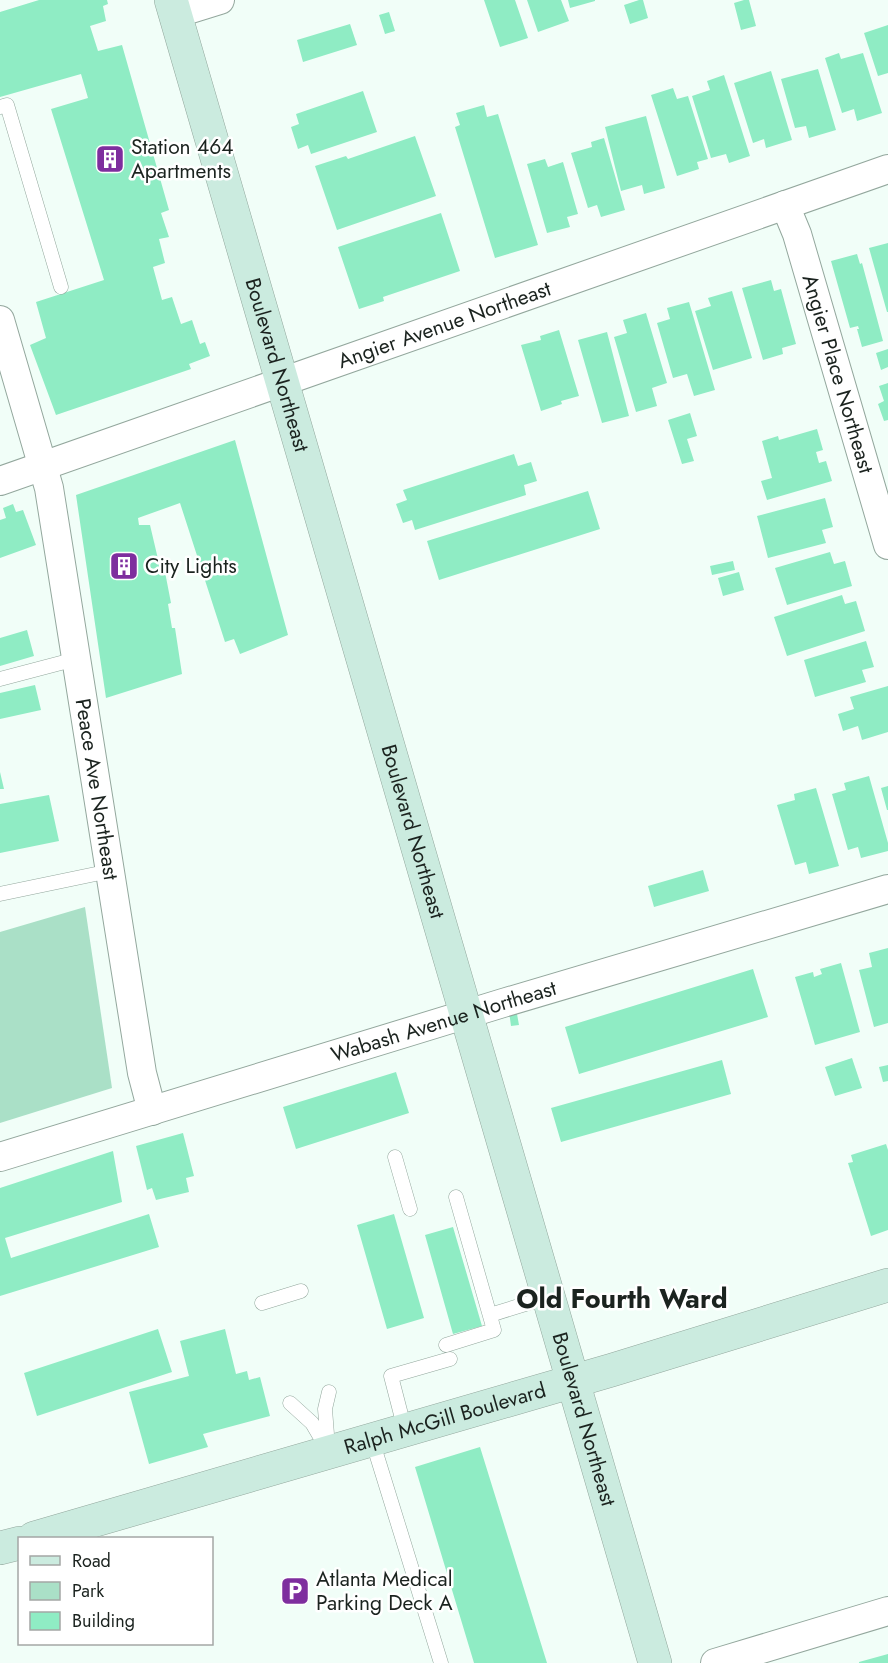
<svg xmlns="http://www.w3.org/2000/svg" width="888" height="1663" font-family="Jost,sans-serif">
<style>
.green{fill:#aae0c7}
.building{fill:#8fecc4}
.lines{fill:none;stroke-linecap:round;stroke-linejoin:round}
.lane-casing{stroke:#93a79d;stroke-width:15}
.street-casing{stroke:#93a79d;stroke-width:30}
.secondary-casing{stroke:#93a79d;stroke-width:34}
.lane{stroke:#fff;stroke-width:14}
.street{stroke:#fff;stroke-width:28}
.secondary{stroke:#cbebdf;stroke-width:33}
.labels{text-anchor:middle;stroke-width:5;stroke-linejoin:round;paint-order:stroke}
.poi-label{font-size:21px;fill:#1b231f;stroke:#fff;text-anchor:start}
.street-label{font-size:21px;fill:#1b231f;stroke:#fff}
.district-label{font-size:27px;font-weight:bold;fill:#1b231f;stroke:#fff}
</style>
<rect width="100%" height="100%" fill="#f1fef8"/>
<path class="green" d="M85,907l27,181 -112,35v-191z"/>
<path class="building" d="M39,0h68l1,4 -5,2 3,15 -16,5 8,25 24,-6 47,165 -8,3 8,24 -10,2 6,24 -12,4 9,33 10,-3 9,27 11,-4 8,24 5,-2 5,14 -21,8 2,5 -135,46 -26,-70 16,-7 -10,-36 68,-22 -53,-171 37,-11 -7,-24 -81,23v-85z
M484,0h31l13,38 -28,9z
M527,0h34l8,21 -31,11z
M568,0h27v1l-25,7z
M639,0h4l5,18 -18,6 -6,-19z
M744,0h5l7,26 -15,4 -7,-27z
M389,12l6,19 -10,3 -6,-19z
M350,24l7,21 -54,17 -6,-22z
M888,25v48l-10,3 -14,-43z
M839,53l2,6 22,-6 19,60 -25,8 -3,-12 -12,4 -17,-55z
M818,69l18,61 -27,8 -3,-12 -11,2 -14,-49z
M771,71l21,69 -26,8 -2,-9 -11,4 -19,-60z
M724,75l26,81 -21,7 -3,-9 -15,4 -19,-62 18,-6 -3,-9z
M673,88l4,11 11,-3 20,63 -11,3 2,7 -22,7 -26,-81z
M363,91l14,41 -66,22 -3,-9 -10,4 -7,-22 8,-3 -3,-10z
M484,105l3,12 11,-3 40,131 -43,13 -40,-131 5,-2 -4,-12z
M646,116l19,72 -21,6 -2,-9 -21,6 -16,-64z
M415,136l21,60 -99,34 -22,-64 31,-10 2,3z
M604,138l21,72 -24,7 -4,-12 -9,3 -17,-55 21,-6 -1,-5z
M545,159l3,8 15,-5 15,52 -11,3 3,10 -23,6 -20,-69z
M441,213l19,58 -77,26 1,4 -25,8 -21,-62z
M888,243v69h-1l-18,-64z
M857,254l3,10 2,-1 21,78 -21,6 -5,-18h2l-1,-3 -8,2 -19,-67z
M771,280l3,11 7,-2 15,55 -14,4 1,6 -20,6 -21,-72z
M732,291l20,67 -39,12 -18,-59 16,-5 -3,-8z
M689,302l26,88 -21,6 -7,-22 -14,4 -16,-55 13,-4 -3,-11z
M646,313l21,70 -15,5 5,18 -21,6 -22,-75 13,-4 -4,-13z
M559,330l20,66 -18,5 1,3 -21,7 -20,-66 20,-5 -1,-4z
M607,332l22,84 -27,7 -24,-83z
M888,349v18l-7,3 -5,-17z
M888,383v37l-4,1 -6,-17 6,-3 -5,-15z
M690,413l7,23 -10,3 7,22 -12,3 -14,-44z
M817,429l6,21 -7,2 3,11 7,-2 6,20 -65,19 -6,-19 11,-3 -10,-37 16,-5 1,4z
M235,440l53,195 -48,19 -6,-15 -9,3 -45,-139 -42,15 1,7h11l8,34h3l2,13h2l6,31 -3,1 4,24h3l7,46 -76,24 -30,-203z
M514,454l4,12 13,-4 6,19 -13,4 2,10 -111,35 -3,-10 -9,3 -7,-19 11,-4 -4,-10z
M588,491l12,38 -161,51 -12,-39z
M825,498l8,29 -11,3 4,13 -58,15 -11,-42z
M13,504l3,8 7,-2 13,35 -36,13v-38l6,-2 -3,-10z
M830,552l4,12 11,-3 7,25 -65,19 -12,-37z
M733,561l2,9 -23,5 -2,-9z
M739,572l5,18 -21,6 -5,-18z
M842,595l3,9 11,-3 9,30 -78,25 -13,-39z
M27,630l7,26 -34,10v-28z
M866,641l8,26 -12,3 4,12 -51,15 -11,-37z
M35,685l6,25 -41,9v-26z
M888,686v46l-26,8 -4,-14 -15,5 -5,-17 16,-5 -4,-12z
M0,772l4,17h-4z
M869,776l19,67v8l-27,7 -3,-11 -10,3 -16,-56 14,-4 -2,-7z
M888,786v24h-1l-6,-22z
M816,788l23,78 -30,8 -3,-12 -11,3 -18,-60 18,-5 -1,-6z
M49,795l10,46 -59,12v-49z
M703,870l6,21 -55,16 -6,-21z
M888,948v75l-14,4 -15,-57 13,-3 -3,-14z
M841,963l19,69 -45,13 -20,-68 18,-5 1,5 8,-3 -2,-5z
M753,969l15,48 -189,57 -14,-47z
M515,1003l4,22 -8,1 -3,-22z
M852,1058l10,30 -27,8 -10,-29z
M722,1060l9,34 -170,48 -10,-34z
M888,1065v16l-5,1 -4,-15z
M396,1072l13,41 -113,36 -13,-42z
M183,1133l11,43 -8,2 3,14 -33,8 -4,-12 -5,2 -11,-44z
M886,1144l2,6v80l-17,6 -23,-73 5,-1 -2,-7z
M113,1151l9,51 -117,36 6,20 138,-44 10,33 -159,49v-108z
M394,1214l30,104 -37,11 -30,-104z
M453,1227l29,99 -29,8 -28,-99z
M158,1329l14,43 -135,44 -13,-43z
M225,1329l11,45 11,-3 2,9 11,-3 10,39 -67,18 5,13 -59,17 -20,-72 60,-16 -9,-35z
M480,1447l67,216h-73l-59,-196z
M888,1654v9h-29v-1z"/>
<g class="lines">
<g class="lane-casing">
<path id="lane" d="M0,107l7,-2 54,182
M0,679l76,-20
M0,894l110,-23
M395,1157l15,52
M262,1303l39,-12
M490,1315l58,-18
M446,1345l48,-15 -38,-133
M290,1403l22,20 17,29
M405,1430l-14,-54 59,-17
M372,1440l69,223
M328,1447l-3,-38 4,-17"/>
</g>
<g class="street-casing">
<g id="street">
<path d="M175,14l45,-14"/>
<path id="s1" d="M785,205l12,29 91,311"/>
<path id="s2" d="M0,320l49,168 93,585 10,38"/>
<path id="s3" d="M0,481l888,-312"/>
<path id="s4" d="M0,1157l503,-154 385,-114"/>
<path d="M715,1663l173,-52"/>
</g>
</g>
<g class="secondary-casing">
<g id="secondary">
<path id="s5" d="M171,0l484,1663"/>
<path id="s6" d="M34,1538l578,-168 276,-85"/>
<path d="M0,1548l20,-5"/>
</g>
</g>
<use href="#lane" class="lane"/>
<use href="#street" class="street"/>
<use href="#secondary" class="secondary"/>
</g>
<defs>
<g id="building-square" transform="scale(1.5)"><rect x="-9" y="-9" width="18" height="18" rx="4" fill="#7e2e9e" stroke="#fff"/><path d="M-4-6H4V6H1V3H-1V6H-4ZM-2.5-4.3h1.7v1.8h-1.7ZM.8-4.3h1.7v1.8H.8ZM-2.5-1h1.7V.8h-1.7ZM.8-1h1.7V.8H.8Z" fill="#fff"/></g>
<g id="parking-square" transform="scale(1.5)"><rect x="-9" y="-9" width="18" height="18" rx="4" fill="#7e2e9e" stroke="#fff"/><path d="M-3.5-5.5H1a3.5 3.5 0 0 1 0 7H-1V5.5H-3.5ZM-1-3.4V-.6H.8a1.4 1.4 0 0 0 0-2.8Z" fill="#fff"/></g>
</defs>
<g fill-rule="evenodd">
<use href="#building-square" x="110" y="159"/>
<use href="#building-square" x="124" y="566"/>
<use href="#parking-square" x="295" y="1591"/>
</g>
<g class="labels">
<g class="poi-label">
<text x="131" y="154">Station 464<tspan x="131" dy="24">Apartments</tspan></text>
<text x="145" y="573">City Lights</text>
<text x="316" y="1586">Atlanta Medical<tspan x="316" dy="24">Parking Deck A</tspan></text>
</g>
<g class="street-label">
<text dy="7" stroke="none"><textPath href="#s3" startOffset="471">Angier Avenue Northeast</textPath></text>
<text dy="7" stroke="none"><textPath href="#s5" startOffset="380">Boulevard Northeast</textPath></text>
<text dy="7" stroke="none"><textPath href="#s1" startOffset="177">Angier Place Northeast</textPath></text>
<text dy="7" stroke="none"><textPath href="#s2" startOffset="480">Peace Ave Northeast</textPath></text>
<text dy="7" stroke="none"><textPath href="#s5" startOffset="866">Boulevard Northeast</textPath></text>
<text dy="7" stroke="none"><textPath href="#s4" startOffset="464">Wabash Avenue Northeast</textPath></text>
<text dy="7" stroke="none"><textPath href="#s6" startOffset="428">Ralph McGill Boulevard</textPath></text>
<text dy="7" stroke="none"><textPath href="#s5" startOffset="1478">Boulevard Northeast</textPath></text>
</g>
<g class="district-label">
<text x="622" y="1308">Old Fourth Ward</text>
</g>
</g>
<rect x="18" y="1537" width="195" height="108" fill="#ffffff" stroke="#a4a7a5" stroke-width="1.5"/>
<rect x="30" y="1556" width="30" height="9" fill="#cbebdf" stroke="#a4a7a5" stroke-width="1.5"/>
<text x="72" y="1567" font-size="18" fill="#1b231f">Road</text>
<rect x="30" y="1582" width="30" height="18" fill="#aae0c7" stroke="#a4a7a5" stroke-width="1.5"/>
<text x="72" y="1597" font-size="18" fill="#1b231f">Park</text>
<rect x="30" y="1612" width="30" height="18" fill="#8fecc4" stroke="#a4a7a5" stroke-width="1.5"/>
<text x="72" y="1627" font-size="18" fill="#1b231f">Building</text>
</svg>
